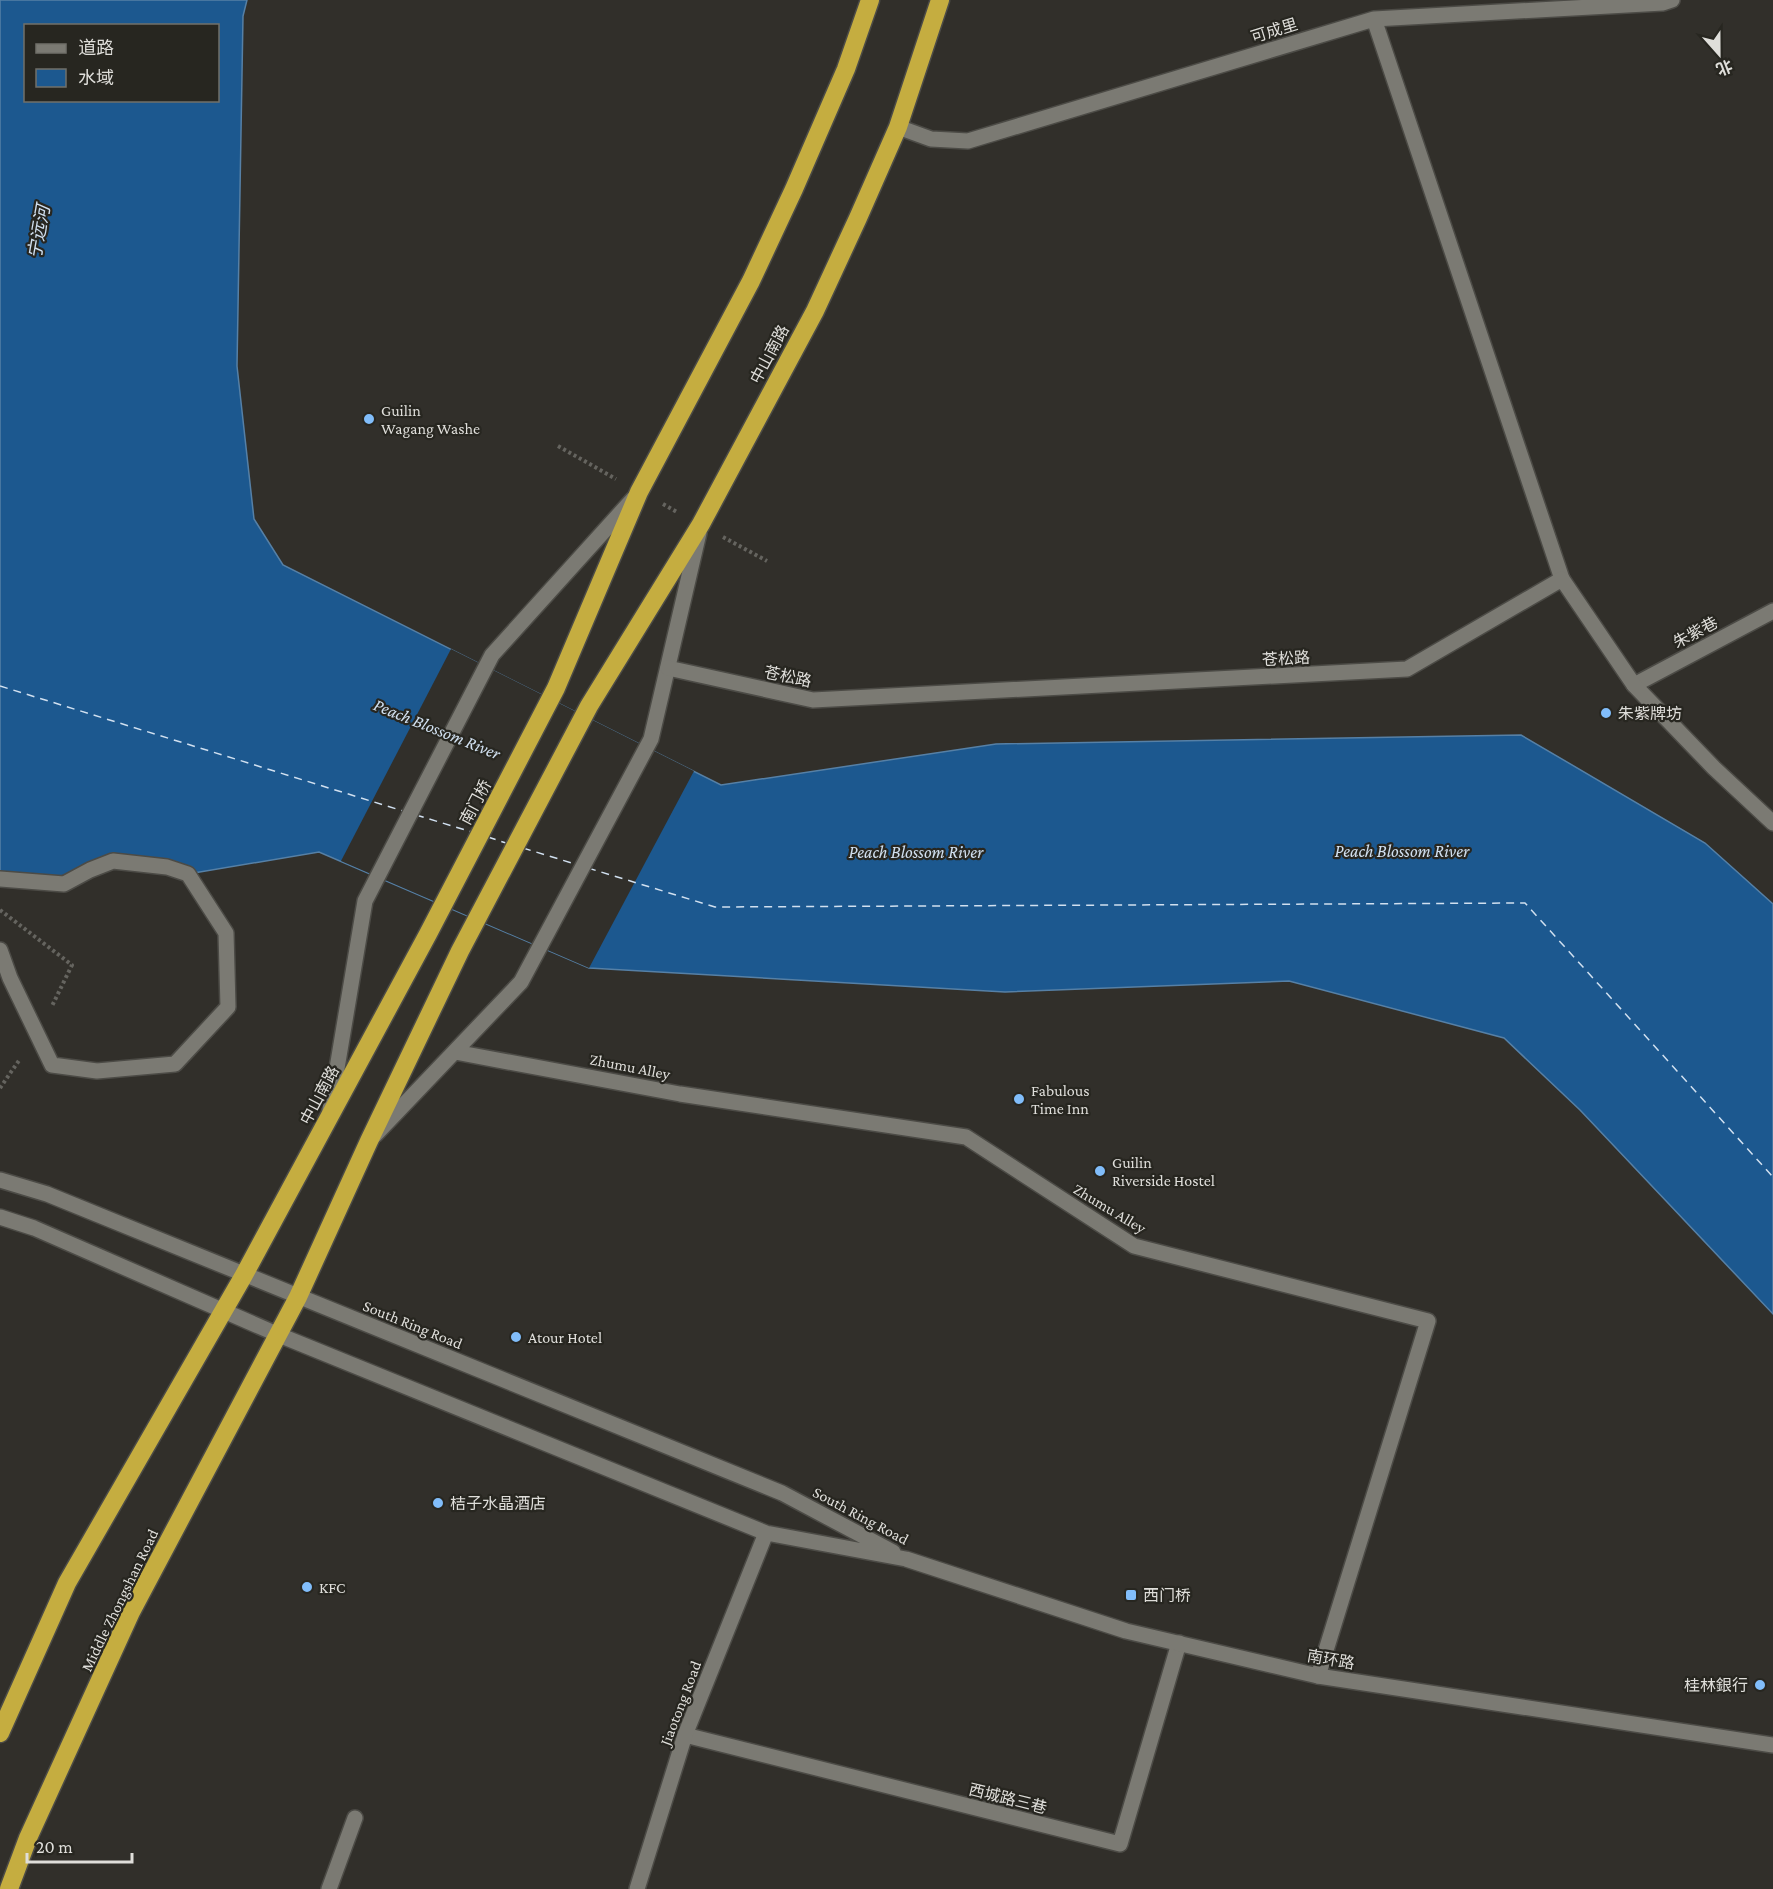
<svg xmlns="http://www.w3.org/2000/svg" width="1773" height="1889" font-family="'Crimson Pro','Noto Sans SC',serif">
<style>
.water{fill:#1c588f;stroke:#5680a6;stroke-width:1.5;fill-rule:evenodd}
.pier{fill:#312f2a}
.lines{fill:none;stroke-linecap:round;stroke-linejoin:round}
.ferry{stroke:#d1e0f0;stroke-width:1.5;stroke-dasharray:8 6;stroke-linecap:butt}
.lane-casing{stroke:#4c4b46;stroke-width:18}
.street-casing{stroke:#4c4b46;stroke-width:18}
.secondary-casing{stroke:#4c4b46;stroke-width:18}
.highway-casing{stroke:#4c4b46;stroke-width:21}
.path{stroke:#65645f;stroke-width:4;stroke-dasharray:3 3;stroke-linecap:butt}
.lane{stroke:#7b7a73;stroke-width:15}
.street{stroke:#7b7a73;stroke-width:15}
.secondary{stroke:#7b7a73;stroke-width:15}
.highway{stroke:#c5ad40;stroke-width:18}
.poi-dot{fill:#81bdfa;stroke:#272620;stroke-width:2}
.labels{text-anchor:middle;stroke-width:4.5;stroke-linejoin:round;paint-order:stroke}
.street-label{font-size:16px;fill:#dfdeda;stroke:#272620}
.poi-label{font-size:16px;fill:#dfdeda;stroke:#272620;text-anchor:start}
.water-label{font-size:18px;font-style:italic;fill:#d1e0f0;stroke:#272620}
</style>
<rect width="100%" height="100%" fill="#312f2a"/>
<path class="water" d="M0,0h247l-4,16 -6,350 17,153 29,46 438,220 275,-41 525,-9 184,108 68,61v410l-193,-204 -76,-72 -215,-57 -284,11 -416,-24 -270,-116 -131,22 -75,-13 -49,23 -64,-5zM26,26h192v74h-192z"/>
<path class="pier" d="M451,649l243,122 -105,197 -248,-107z"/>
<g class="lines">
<path class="ferry" d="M0,686l403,125
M416,815l56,17
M488,837l18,6
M523,848l52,16
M588,868l127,39 810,-4 248,274"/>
<g class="lane-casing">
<path id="lane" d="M1374,19l188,560
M898,127l33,12 37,2 406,-122 289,-16 9,-3
M1634,685l139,-74
M455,1052l225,42 286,43 168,109 294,75 -110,355
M330,1110l35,-209 127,-246 141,-156
M375,1135l146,-153 130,-243 48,-206
M685,1735l435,109 59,-201
M329,1889l26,-71"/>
</g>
<g class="street-casing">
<path id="street" d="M668,668l145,32 594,-31 155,-90 72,106 80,83 59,55
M0,879l64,5 26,-14 23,-9 54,6 21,7 38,59 2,74 -53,57 -78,7 -45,-6 -42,-87 -10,-28"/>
</g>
<g class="secondary-casing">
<path id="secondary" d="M0,1180l47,14 735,299 111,59
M0,1217l34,11 245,107 487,198 140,26 220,72 192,45 455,69
M637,1889l48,-154 81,-202"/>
</g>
<g class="highway-casing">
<path id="highway" d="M0,1733l67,-150 177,-308 184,-341 128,-246 83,-196 112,-211 43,-92 52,-120 24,-69
M9,1889l19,-51 103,-226 167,-315 71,-156 91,-190 129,-245 112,-182 114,-213 43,-93 40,-91 42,-127"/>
</g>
<path class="path" d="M558,446l58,33
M663,504l14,8
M723,537l44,24
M0,910l72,55 -20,41
M0,1088l20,-29"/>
<use href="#lane" class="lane"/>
<use href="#street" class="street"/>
<use href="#secondary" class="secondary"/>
<use href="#highway" class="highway"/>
</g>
<g class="poi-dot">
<circle cx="369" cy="419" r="6"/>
<circle cx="1606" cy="713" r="6"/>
<circle cx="1019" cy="1099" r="6"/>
<circle cx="1100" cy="1171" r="6"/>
<circle cx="516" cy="1337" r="6"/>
<circle cx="438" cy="1503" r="6"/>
<circle cx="307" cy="1587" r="6"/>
<rect x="1125" y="1589" width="12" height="12" rx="3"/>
<circle cx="1760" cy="1685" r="6"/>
</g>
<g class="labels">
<g class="street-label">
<text transform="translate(1274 30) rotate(-17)" y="6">可成里</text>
<text transform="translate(769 354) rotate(-62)" y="6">中山南路</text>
<text transform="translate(1695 632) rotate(-28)" y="6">朱紫巷</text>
<text transform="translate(1286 658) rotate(-3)" y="6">苍松路</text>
<text transform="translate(788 676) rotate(12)" y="6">苍松路</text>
<text transform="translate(475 802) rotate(-62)" y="6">南门桥</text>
<text transform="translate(630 1066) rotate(11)" y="6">Zhumu Alley</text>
<text transform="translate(319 1095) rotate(-62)" y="6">中山南路</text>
<text transform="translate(1110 1208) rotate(31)" y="6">Zhumu Alley</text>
<text transform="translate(413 1324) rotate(22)" y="6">South Ring Road</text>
<text transform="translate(861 1515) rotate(28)" y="6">South Ring Road</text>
<text transform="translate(119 1600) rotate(-64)" y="6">Middle Zhongshan Road</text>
<text transform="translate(1331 1659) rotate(10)" y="6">南环路</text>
<text transform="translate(680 1703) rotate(-69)" y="6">Jiaotong Road</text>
<text transform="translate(1008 1798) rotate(14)" y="6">西城路三巷</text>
</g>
<g class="poi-label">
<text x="381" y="416">Guilin<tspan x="381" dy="18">Wagang Washe</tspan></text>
<text x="1618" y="719">朱紫牌坊</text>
<text x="1031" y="1096">Fabulous<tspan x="1031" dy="18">Time Inn</tspan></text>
<text x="1112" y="1168">Guilin<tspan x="1112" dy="18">Riverside Hostel</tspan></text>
<text x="528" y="1343">Atour Hotel</text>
<text x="450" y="1509">桔子水晶酒店</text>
<text x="319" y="1593">KFC</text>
<text x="1143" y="1601">西门桥</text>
<text x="1748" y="1691" text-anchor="end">桂林銀行</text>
</g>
<g class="water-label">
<text transform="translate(39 232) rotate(-80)" y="6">宁远河</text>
<text transform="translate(437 729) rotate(22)" y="6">Peach Blossom River</text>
<text x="1402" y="857">Peach Blossom River</text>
<text x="916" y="858">Peach Blossom River</text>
</g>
</g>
<rect x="24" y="24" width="195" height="78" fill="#272620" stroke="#71706a" stroke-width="1.5"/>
<rect x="36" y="44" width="30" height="9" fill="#7b7a73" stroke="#71706a" stroke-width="1.5"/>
<text x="78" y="54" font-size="18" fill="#dfdeda">道路</text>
<rect x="36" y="69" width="30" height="18" fill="#1c588f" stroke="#71706a" stroke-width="1.5"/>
<text x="78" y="84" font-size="18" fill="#dfdeda">水域</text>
<g transform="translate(1719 54) rotate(159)" stroke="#272620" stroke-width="4.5" paint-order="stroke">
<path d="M0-4.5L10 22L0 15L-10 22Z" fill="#dfdeda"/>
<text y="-9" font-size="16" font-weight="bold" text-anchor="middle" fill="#dfdeda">北</text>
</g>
<path d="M27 1853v9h105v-9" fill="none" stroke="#dfdeda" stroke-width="3"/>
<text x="36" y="1853" font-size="18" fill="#dfdeda" stroke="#272620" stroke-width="4.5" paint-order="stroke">20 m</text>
</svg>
